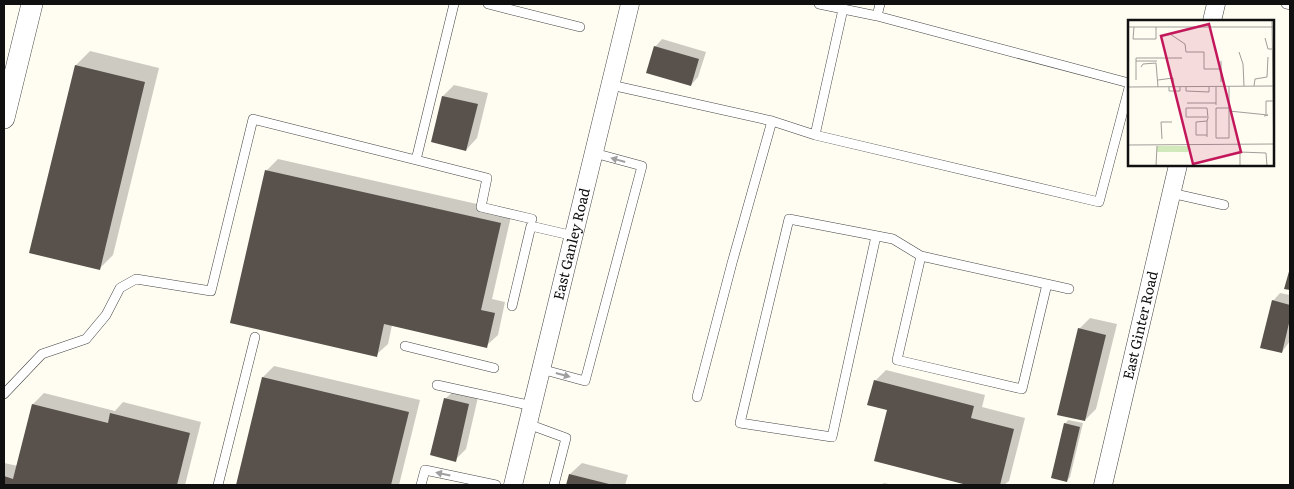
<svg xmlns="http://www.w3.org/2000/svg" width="1294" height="489" font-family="Literata,serif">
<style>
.shadow{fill:#0003}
.building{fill:#58514c}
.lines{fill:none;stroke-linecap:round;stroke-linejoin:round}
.service-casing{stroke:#434343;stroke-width:10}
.minor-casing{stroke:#434343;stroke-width:19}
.tertiary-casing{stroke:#434343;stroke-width:22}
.service{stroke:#fff;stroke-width:9}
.minor{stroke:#fff;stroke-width:18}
.tertiary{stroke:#fff;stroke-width:21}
.oneway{fill:#9f9f9f}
.labels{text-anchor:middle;stroke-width:5;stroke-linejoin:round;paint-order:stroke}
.street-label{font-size:14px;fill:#101010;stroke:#fff}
.inset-road{fill:none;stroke:#9f9e98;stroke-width:1}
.view{fill:#c2185b;fill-opacity:0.15;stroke:#c2185b;stroke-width:2.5}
.inset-edge{fill:none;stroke:#101010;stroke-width:2.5}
</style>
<rect width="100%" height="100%" fill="#fffdf2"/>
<path class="shadow" d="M662,39l44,13 -8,25 -7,8 -36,-38z
M90,51l69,17 -46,187 -14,14 -23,-204z
M454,85l34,8 -11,45 -11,12 -23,-54z
M278,159l234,53 -20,87 13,3 -7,33 -12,11 -94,-21 -4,19 -12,11 -144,-33 35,-152z
M1280,293l10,2v46l-8,11 -9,-51z
M1090,318l27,6 -21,85 -11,11 -6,-91z
M274,366l146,34 -21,85h-162l26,-108z
M886,370l99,25 -3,12 43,11 -16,63 -5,4h-32l-97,-24 13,-52 -13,-28z
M457,388l22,5 -13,56 -11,11 -10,-61z
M44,393l71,18 8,-9 78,20 -16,63h-181v-22l14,3 15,-62z
M1068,420l15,3 -13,54 -3,4 -2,-57z
M582,463l46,12 -3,10h-57l2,-11z
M884,483l9,2h-12z"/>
<path class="building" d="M654,46l45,13 -8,27 -45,-13z
M75,65l70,17 -45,188 -71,-17z
M442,96l36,8 -12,47 -35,-9z
M265,170l236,53 -20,87 14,3 -8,35 -103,-24 -7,33 -147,-34z
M1290,268v22l-6,-1z
M1272,300l18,5v14l-8,34 -22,-5z
M1078,328l28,7 -21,86 -28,-6z
M262,377l147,35 -18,73h-155z
M874,380l100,26 -3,12 43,11 -14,56h-33l-93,-24 13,-51 -20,-5z
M444,398l25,6 -13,58 -26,-7z
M32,404l76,19 2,-10 80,20 -13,52h-173v-9l9,3z
M1064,423l16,4 -13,55 -16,-4z
M569,474l44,11h-47z"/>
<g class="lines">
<g class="service-casing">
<path id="service" d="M488,4l92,23
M819,4l58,12 3,-12
M1286,4l4,1
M843,9l-28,126 284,67 30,-114
M877,16l252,67
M611,85l161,36 43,14
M416,160l71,18 -6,29 51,12
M1171,193l53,12
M876,236l-44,201 -92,-14 49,-204 104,20 28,17
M1047,284l-25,105 -125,-29 24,-104 148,33
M512,306l19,-80 43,10
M405,346l89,22
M541,369l44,12 57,-215 -48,-13
M437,385l96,21
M4,394l38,-40 44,-15 20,-24 14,-27 16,-9 75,12 42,-172 163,41 38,-156
M697,397l35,-134 40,-142
M528,424l38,14 -12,47
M218,485l37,-148
M421,485l4,-15 71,15"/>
</g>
<g class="minor-casing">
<g id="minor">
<path d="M1212,21l4,-17"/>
<path id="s1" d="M513,485l117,-481"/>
<path id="s2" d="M1103,485l75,-320"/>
</g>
</g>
<g class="tertiary-casing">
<path id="tertiary" d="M4,118l28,-114"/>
</g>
<use href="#service" class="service"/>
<use href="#minor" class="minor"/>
<use href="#tertiary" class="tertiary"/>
</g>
<defs><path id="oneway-solid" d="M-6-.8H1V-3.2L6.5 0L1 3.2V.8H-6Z" transform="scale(1.25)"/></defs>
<g class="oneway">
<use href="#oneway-solid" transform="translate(618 160) rotate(-164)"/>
<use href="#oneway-solid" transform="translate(563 375) rotate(15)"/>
<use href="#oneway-solid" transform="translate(443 474) rotate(-168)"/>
</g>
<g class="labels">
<g class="street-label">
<text dy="5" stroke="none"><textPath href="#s1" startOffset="248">East Ganley Road</textPath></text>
<text dy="5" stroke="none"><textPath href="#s2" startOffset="164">East Ginter Road</textPath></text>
</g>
</g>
<g transform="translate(1128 20)">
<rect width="146" height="146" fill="#fffdf2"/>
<path d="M29,126h31v6h-31z" fill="#d2e9bc"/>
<path class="inset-road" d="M144,0l2,146M0,7h147M6,7l-1,12h23v-12M42,14l15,10 1,8h18v17h17M137,18l3,11h4M111,32l4,12 1,22M8,41h21M13,47l2,-3 13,-1 2,24M8,60v-22h46M30,60l15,-2v9M93,62v-21M101,66v25l39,4 -4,1M126,66l1,-7 12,-2 1,-20M0,67l146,-1M41,67v4h11v-4M58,67v4l23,1v-5M88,67v18M59,83h29M101,88h-13v30h13v-27M138,94v-13h7M79,101l1,-3 -1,-10h-21v9h21M79,115h-11v-13l11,-1v16M34,119l-1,-17h11M0,125l146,-1M112,125v21M112,132l26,1 1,13M28,146l1,-20"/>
<path class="view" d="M81,4l32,128 -48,12 -32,-128z"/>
<rect width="146" height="146" class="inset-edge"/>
</g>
<rect width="1294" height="489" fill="none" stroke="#101010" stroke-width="10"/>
</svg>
